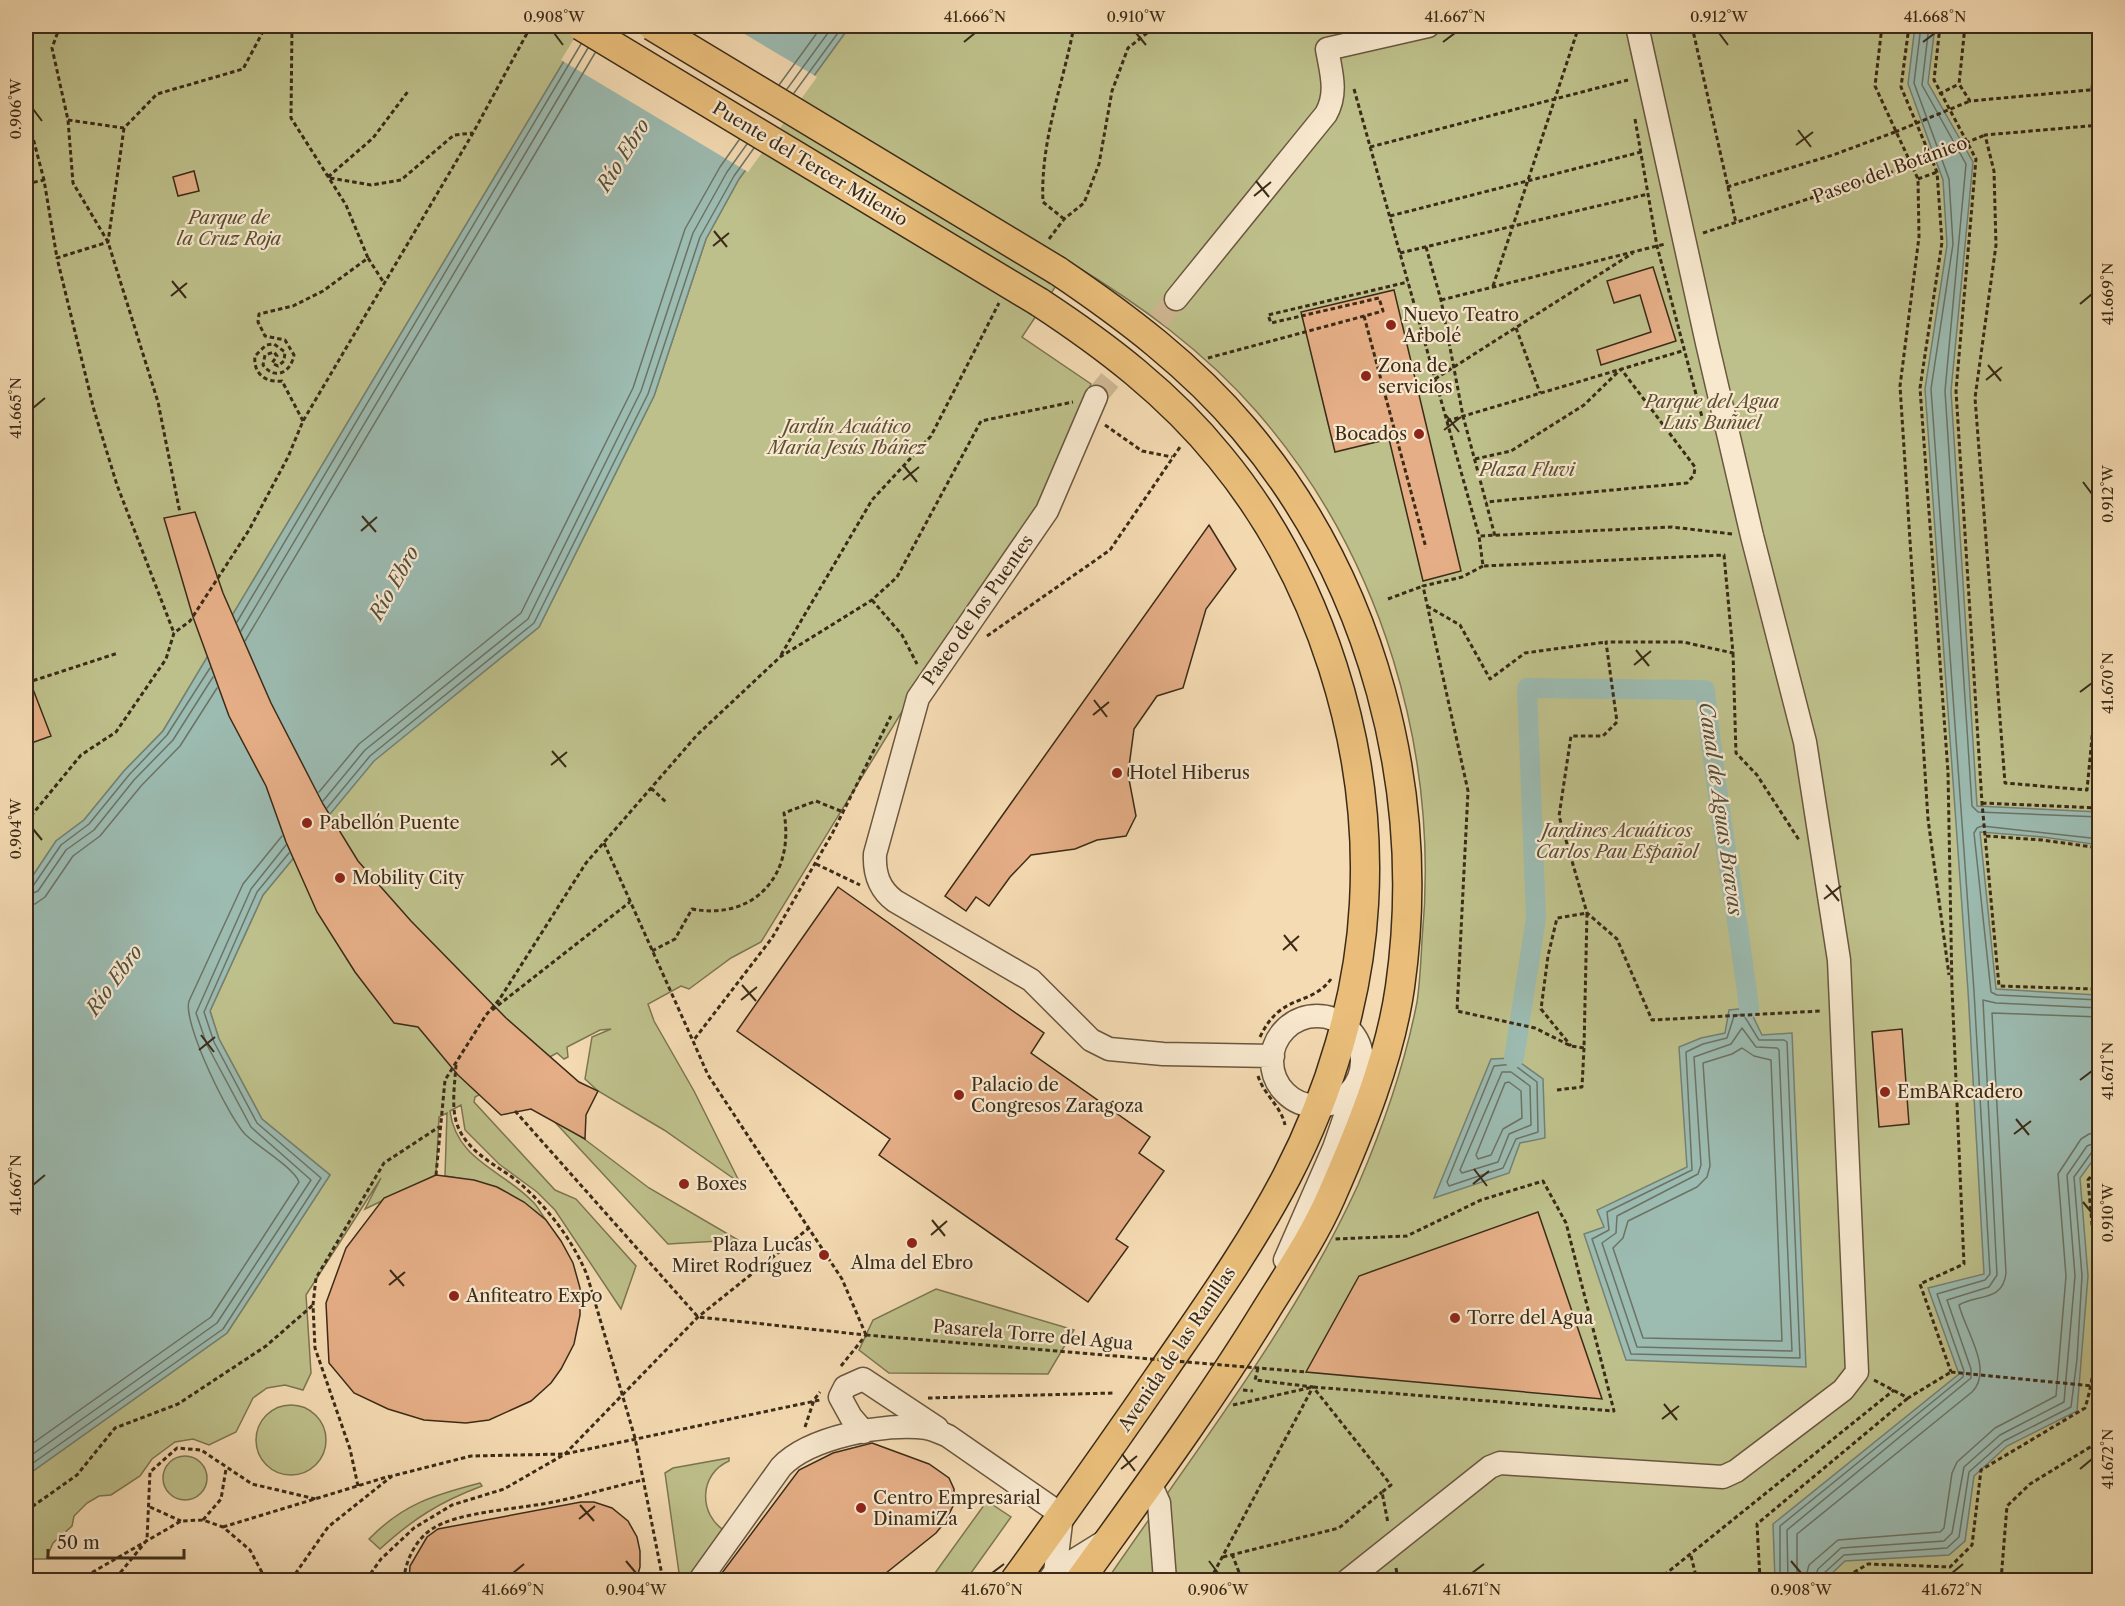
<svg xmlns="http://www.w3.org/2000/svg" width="2125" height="1606" font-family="'Libre Caslon Text',serif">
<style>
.green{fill:#bec08b;stroke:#7c7652;stroke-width:1.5}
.water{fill:#9cbbb1;stroke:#758174;stroke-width:1.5}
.pier{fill:#f5dbb3}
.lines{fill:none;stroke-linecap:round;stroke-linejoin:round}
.shore{stroke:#6c7364;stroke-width:1.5}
.canal{stroke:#9cbbb1;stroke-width:20}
.building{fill:#e5ae86;stroke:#3b2b18;stroke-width:1.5}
.minor-tunnel{stroke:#d0b894;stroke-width:22;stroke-dasharray:22 11;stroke-linecap:butt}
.minor-casing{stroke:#6a573f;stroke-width:25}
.major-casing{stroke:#3b2b18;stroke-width:31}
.path{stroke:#3b2b18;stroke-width:3;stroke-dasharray:4.5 3;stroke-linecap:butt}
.minor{stroke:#f8e8ce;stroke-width:22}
.major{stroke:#eabe7a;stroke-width:28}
.major-bridge-casing{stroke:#3b2b18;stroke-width:31;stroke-linecap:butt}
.path-bridge{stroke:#3b2b18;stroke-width:3;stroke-dasharray:4.5 3;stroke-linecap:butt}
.major-bridge{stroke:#eabe7a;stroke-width:28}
.ticks{fill:none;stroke:#3b2b18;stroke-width:2}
.poi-dot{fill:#8f2418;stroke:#f8e8ce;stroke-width:2}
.labels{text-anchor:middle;stroke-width:4.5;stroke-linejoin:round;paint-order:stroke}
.street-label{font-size:18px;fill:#3b2b18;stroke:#f8e8ce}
.park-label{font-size:18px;font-style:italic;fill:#5c5035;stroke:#f8e8ce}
.poi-label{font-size:18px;fill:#3b2b18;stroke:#f8e8ce;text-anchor:start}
.water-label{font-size:20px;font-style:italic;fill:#534f3e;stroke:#f8e8ce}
.neatline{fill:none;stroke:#3b2b18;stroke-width:2}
.ticks-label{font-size:15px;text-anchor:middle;fill:#3b2b18}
</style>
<rect width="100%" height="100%" fill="#f5dbb3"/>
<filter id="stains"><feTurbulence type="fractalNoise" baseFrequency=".00333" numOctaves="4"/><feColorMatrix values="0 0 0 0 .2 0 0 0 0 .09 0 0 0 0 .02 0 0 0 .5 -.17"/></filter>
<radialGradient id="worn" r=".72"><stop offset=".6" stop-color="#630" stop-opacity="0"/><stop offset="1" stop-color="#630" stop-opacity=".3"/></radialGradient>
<path class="green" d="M26,26h559l-422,705 -39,40 -40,49 -28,21 -30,45z
M850,26h1249v1554h-992c87,-128 186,-253 251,-395 25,-58 47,-121 59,-183 3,-20 4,-41 5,-62 18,-188 -40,-384 -165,-528 -53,-61 -118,-108 -186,-149l-49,74 69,47 -50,119 -105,153 -175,286 -30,16 -42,31 -8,-3 -33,18 6,17 40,70 46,92 -76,-53 -66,-39 -13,-12 7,-42 19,-8 -11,1 -33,17 1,10 -4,2 -7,-6 -82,44 -1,5 81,88 21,9 60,67 -15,43 -66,-99 -18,-18 -38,-28 -34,-34 -4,-25 -11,6c6,49 52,59 82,90 6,5 9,13 14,19 -34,-28 -57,-38 -101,-44l2,-63 -8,4 -3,58 -71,34 16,-31 -75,117 5,78 -8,17 -18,-5 -18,3 -14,10 -17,34 -27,13 -16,-6 -18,3 -23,17 -12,17 -29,19 -12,1 -12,7 -13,13 -2,10 -19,17 -7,16h-20v-83l201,-143 103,-158 -68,-56 -43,-80 -9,-28 53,-116 111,-135 165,-133 115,-231 52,-157 33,-60z
M552,1119l31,19 66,50 89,52 -70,4z
M936,1289l138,41 -26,44 -159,-1 -30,-23 14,-30z
M256 1440a35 35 0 1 1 70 0a35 35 0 1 1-70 0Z
M163 1478a22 22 0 1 1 44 0a22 22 0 1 1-44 0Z
M729,1458v3c-30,13 -31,53 -4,70l-35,49h-10l-15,-107 8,-5z
M480,1483l2,3c-43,16 -69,33 -102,63l-11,-10c34,-35 65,-44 111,-56z
M987,1501l24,16 -45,63h-36z"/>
<path class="water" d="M585,26h265l-111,153 -33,60 -52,157 -115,231 -165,134 -111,134 -53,116 9,28 43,80 68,56 -103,158 -201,143v-590l30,-45 28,-21 40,-49 39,-40z
M1915,26h20l-7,57 45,79 -22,229 26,415 122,6v33l-56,-8 -63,-5 16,157 101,6 2,-24v181l-19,26 8,98 -11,135 -70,35 -33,30 -9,65 -16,14 -104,6 -20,19h-50l-2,-56 186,-150 -31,-86 56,-14 -16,-283 -43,-602 22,-144 -4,-65 -35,-96z
M1749,1008l13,27 30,-2 14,334 -180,-7 -42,-126 20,-7 -7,-17 90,-43 -8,-120 22,-9 24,-5 4,-23z
M1514,1058l29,21 2,59 -25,5 -11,30 -75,25 57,-139z"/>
<path class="pier" d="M582,26h149l86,51 -69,95 -187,-112z"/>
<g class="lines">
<path class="shore" d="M1929,26l-7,59 44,79 -21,227 27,415 6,6 122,5
M779,85l43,-59
M787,89l46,-63
M794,93l49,-67
M237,622l344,-578
M241,631l347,-583
M245,641l350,-588
M319,792l40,-48 162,-131 112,-225 52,-159 35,-62 19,-27
M323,801l42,-51 163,-131 113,-228 52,-158 34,-61 20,-28
M327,808l43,-52 164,-133 114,-229 52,-157 34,-61 20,-28
M2100,839l-118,-13 -5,2 -3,5 17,159 6,3 103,5
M26,889l7,-3 28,-41 28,-21 40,-49 38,-40 43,-67
M26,896l12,-5 28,-41 28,-20 40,-50 39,-40 40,-63
M26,905l9,-1 10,-7 28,-41 27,-20 41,-50 39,-40 37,-58
M1743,1014l16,26h25l3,2 13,316 -169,-4 -39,-115 17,-9 -2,-18 85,-42 -6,-118 17,-8 24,-6 7,-22z
M1742,1028l14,19 21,1 2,2 13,301 -155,-4 -35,-104 14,-10 1,-17 81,-42 3,-9 -7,-108 37,-13z
M1742,1048l12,8 17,4 11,281 -139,-3 -30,-90 10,-10 5,-17 69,-34 10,-10 3,-11 -7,-103 29,-9z
M1513,1064l24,18 1,50 -22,7 -13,29 -54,18 -2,-4 47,-116z
M1502,1072h9l19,14 1,39 -22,9 -11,28 -36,11 -2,-3z
M1509,1082l12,9 1,27 -19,11 -12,26 -13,4 -2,-4 29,-72z
M26,1448l185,-131 88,-135c-5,-14 -39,-34 -52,-46 -17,-15 -65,-114 -58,-135l54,-117 39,-48
M26,1459l191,-136 94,-143 -60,-53 -44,-82 -11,-32 55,-124 35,-44
M26,1468l197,-139 98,-151 -64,-55 -43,-81 -10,-30 53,-120 32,-39
M1780,1580v-54l183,-149 1,-6 -27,-77 48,-14 5,-6 -16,-283 -43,-602 22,-145 -4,-65 -35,-96 7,-57
M1788,1580l-1,-50 184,-152v-9l-24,-69 42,-13 8,-12 -14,-275 13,3 104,5
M1797,1580v-46l175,-142c22,-22 -7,-62 -13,-87 18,-11 44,-3 47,-32l-14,-260 108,4
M1805,1580l4,-15 29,-25 102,-8 4,-4 8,-55 5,-11 38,-34 61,-32 10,-120 -8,-102 23,-35 8,-5 11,-2
M1814,1580l4,-11 23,-21 103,-7 8,-8 12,-66 36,-32 64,-33 11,-126 -8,-101 20,-29 13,-5
M1821,1580l2,-6 21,-19 103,-7 12,-11 10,-65 35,-31 67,-34 6,-48 5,-83 -8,-99 18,-25 8,-3"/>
<path class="canal" d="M1514,1058l22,-140 -9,-230 178,2c10,107 31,212 44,318"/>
</g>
<path class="building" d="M194,171l5,20 -21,5 -5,-19z
M1653,267l23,74 -75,24 -4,-15 54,-18 -11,-37 -26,8 -7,-22z
M1394,290l67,281 -38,10 -34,-142 -54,13 -34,-140z
M195,512l28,81 48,110 52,101 35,57 53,60 95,97 73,64 19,9 -12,24 -1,24 -54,-30 -30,6 -43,-40 -40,-48 -24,-4 -39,-51 -38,-60 -31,-70 -20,-56 -37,-70 -36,-99 -29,-99z
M1209,525l27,44 -30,40 -23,79 -26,8 -23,33 -6,45 8,42 -10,20 -29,4 -22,9 -44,6 -21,22 -21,29 -13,-9 -10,14 -21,-15z
M26,671l25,65 -25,9z
M838,887l206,146 -13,20 119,84 -11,16 25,18 -48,68 12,8 -40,55 -209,-147 11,-16 -153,-108z
M1902,1029l7,95 -30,3 -7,-95z
M436,1175l38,5 23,7 27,15 22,18 15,21 12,22 7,25v27l-6,29 -13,25 -10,14 -20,18 -42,19 -23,3 -42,-3 -36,-11 -34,-16 -25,-30 -3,-60 20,-55 38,-50z
M1538,1212l64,187 -296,-27 53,-96z
M872,1443l57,21 20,14 5,11v15l-9,18 -9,11 -60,48h-160l83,-111 34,-17z
M581,1502h13l18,6 16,13 9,16 3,14v16l-4,14h-227l1,-15 17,-29 11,-8z"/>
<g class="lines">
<path class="minor-tunnel" d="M1096,397l80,-98"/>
<g class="minor-casing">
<path id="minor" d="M1176,299l150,-185c12,-21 5,-42 1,-65l101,-23
M1096,397l-49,114 -129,187 -43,156c-1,20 4,35 20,47l136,79 60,60 18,9 54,5 110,2
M1272 1061a45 45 0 1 1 90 0a45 45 0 1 1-90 0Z
M1285,1260l49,-112 22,-63
M864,1432l-13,-15 -11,-20 5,-10 18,-8 74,49
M1150,1483l9,20 6,77
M700,1580l81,-113c28,-30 106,-45 145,-39 8,1 15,5 22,8l114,79 -7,57
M1049,1580l6,-8 50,-31
M1348,1580l142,-113 10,-4 223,14 13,-6 107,-81 14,-18 -18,-412 -34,-218 -53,-206 -45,-193 -70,-317"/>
</g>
<g class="major-casing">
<path id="major" d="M1058,271c68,46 133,95 186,158 129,152 184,362 156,558 -10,71 -40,144 -69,210 -17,39 -42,76 -65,113 -57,93 -122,181 -186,270
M1015,1580c50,-69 99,-138 147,-208 44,-64 89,-127 125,-196 43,-83 72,-179 77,-272 9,-157 -44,-326 -144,-447 -51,-63 -114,-111 -181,-155"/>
</g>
<path class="path" d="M60,26l-8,22 16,72 5,63 35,59 50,160 22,111
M292,26l-1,92 55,87 22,53
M1692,26l44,197
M1882,26l-7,60 43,93 1,58 -19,149 28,433 21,156
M1909,26l-8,61 36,85 5,70 -22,146 28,384 4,217 12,275 -44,20 31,88
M1940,26l-6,54 42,79 -20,232 26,412 17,183 94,3 7,-85
M1965,26l-6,58 11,17 130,-12
M1354,89l125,447
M2092,89l6,-63
M1939,94l20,-10
M26,111l18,69 13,78
M1635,119l22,127 45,171
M68,120l56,8 33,-34 86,-25 23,-43
M2100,125l-115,10 9,36 2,74 -21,153 30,385 82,7 13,-136
M124,128l-16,114 -51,16 37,152 23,75 57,148
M1370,147l258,-67
M328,177l45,-39 36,-48
M330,178l41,7 30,-5 53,-45 19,-2
M1918,179l19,-7
M26,184l18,-4
M1727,187l106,-32 62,-23
M1390,216l251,-64
M1064,219l-21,-17c-3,-61 20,-117 31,-176
M1703,233l207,-67
M1049,239l15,-20 20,-16 15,-39 13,-73 16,-43 28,-22
M1426,247l15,53 22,116 32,120
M1400,253l248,-59
M1493,286l86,-260
M1441,300l224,-56
M1364,316l62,232
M1516,328l24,65
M1208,358l175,-47 -4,-13 -108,25 -3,-8 140,-33
M1435,379l198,-126
M303,421l-21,-40c-17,2 -29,-8 -27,-25l11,-11 8,-1 11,8 -1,9 -6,5 -6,-3 5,-7 -3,-4 -9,3 -2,10c12,16 28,7 31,-10l-9,-15 -20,-4 -7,-14 1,-8 34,-8 30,-15 45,-33 16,25
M1447,421l235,-70
M1105,425l37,26 30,6
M1475,459l36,-8 73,-46 37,-36 74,98 -1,8 -7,8 -201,19
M1732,534l-60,-7 -193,9 4,30 241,-11 9,98 -50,-11h-77l11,80 -14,14h-32l-12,80 28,97 30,26 35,81 169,-9
M1483,566l-21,11 -39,9 45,205 -11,220 78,17 36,18 13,2 3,-135 -30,5 -9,38 -7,53 30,37
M1388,599l35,-13
M872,600l30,35 15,29
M1427,606l33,19 30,54 35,-26 81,-11
M987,636l123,-86 70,-103
M1733,653l3,100 21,22 42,65
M781,655l91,-155 59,-64 68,-133
M26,683l92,-30
M651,788l15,14
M1982,803l118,5
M26,822l55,-67 35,-23 50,-73 8,-26 16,-12 59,-91 39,-73 15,-36 170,-288 58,-107
M1986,836l56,4 58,8
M604,843l89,198
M816,864l44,21
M652,951l23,-12 17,-30c63,12 103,-35 92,-96l32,-12 27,11
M492,1010l138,-108
M1260,1037c21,-45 51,-30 71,-58
M456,1065c-1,18 -6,46 3,64 12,27 43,38 64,57 27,25 50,55 64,89l48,163 28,142
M1258,1076c6,19 23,30 27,49
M1557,1090l25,-3 2,-39
M515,1111l183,206 168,18
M436,1175l9,-95 41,-65 13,-15 87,-137 111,-128 83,-78 92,-57 25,-23 84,-156 92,-19
M866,1335l-24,-56 -134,-204 -15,-34 79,-103 60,-104 59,-118
M841,1366l25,-31
M1258,1368l-3,12 58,7 78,98 -9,7 6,31
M1951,1372l141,14
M1874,1380l34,18 43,-26
M1243,1390l10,1
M928,1398l185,-5
M1233,1405l80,-18 301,24 -48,-188 -23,-42 -62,19 -74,36 -73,3
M805,1427l9,-27 6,-8
M358,1486l-8,-37 -35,-101 -2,-43 3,-27 68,-115 55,-36
M150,1507l31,14
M26,1511l51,-36 38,-47 63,-24 88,-58 47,-41
M203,1520l18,-21 5,-30
M223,1527l167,-51
M1232,1554l10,26
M1691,1556l6,24
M1223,1557l116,-29 43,-36
M1396,1568l2,12
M79,1580l102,-59 22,-1 20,7 27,23 16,30
M119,1580l1,-7 27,-33 3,-68 27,-24 24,2 51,34 64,15
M291,1580l37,-53 64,-51 79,-20 94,-2 255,-54
M366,1580l15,-21 33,-31 38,-23 52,-16 61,-35 133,-137 111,-89
M404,1580c1,-18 11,-40 28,-51 26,-18 92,-20 126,-28 28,-6 57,-15 85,-21
M1210,1580l103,-193
M1658,1580l236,-190
M1760,1580l-3,-56 151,-126
M1841,1580l27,-16 82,3 22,-22 9,-75 104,-62c21,-67 9,-159 3,-228l12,-15
M2001,1580l6,-74 23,-22 70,-43"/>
<use href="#minor" class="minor"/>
<use href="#major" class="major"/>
<g class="major-bridge-casing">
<path id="major-bridge" d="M581,26l458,276
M652,26l406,245"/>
</g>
<path class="path-bridge" d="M551,26l8,5
M1895,132l75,-31
M1910,166l75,-31
M866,1335l440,37"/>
<use href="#major-bridge" class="major-bridge"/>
</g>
<path class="ticks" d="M554,33l9,12M1136,33l10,12M1719,33l9,12M964,42l11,-9M1443,42l12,-9M1923,42l12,-9M33,109l9,12M1798,130l13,17M1796,145l17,-13M1256,181l13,16M1254,196l17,-14M714,231l13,16M713,246l16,-13M172,281l14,17M171,296l16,-13M2080,304l12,-10M1988,365l13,16M1986,380l16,-13M33,408l12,-10M1446,415l13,17M1444,430l17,-13M904,466l13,16M903,480l16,-13M2083,482l9,12M362,516l14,16M361,531l16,-14M1636,650l13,16M1634,665l17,-14M2080,692l12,-9M1094,700l13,17M1093,715l16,-13M552,751l14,16M551,765l16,-13M33,829l9,11M1826,885l13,16M1824,899l17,-13M1284,935l13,16M1283,950l16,-14M742,985l14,16M741,1000l16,-13M201,1035l13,17M199,1050l16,-13M2080,1080l12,-9M2016,1119l13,16M2014,1134l17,-13M1474,1169l13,17M1473,1184l16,-13M33,1185l12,-10M2083,1202l9,11M932,1220l13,16M931,1235l16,-14M390,1270l14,16M389,1285l16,-13M1664,1404l13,16M1662,1419l17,-13M1122,1454l13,17M1121,1469l16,-13M2080,1469l12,-10M580,1505l14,16M579,1519l16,-13M626,1561l10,12M1209,1561l9,12M1791,1561l10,12M513,1573l11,-9M992,1573l12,-9M1472,1573l12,-9M1952,1573l11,-9"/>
<g class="poi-dot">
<circle cx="1391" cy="325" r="6"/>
<circle cx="1366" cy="376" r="6"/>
<circle cx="1419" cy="434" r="6"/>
<circle cx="1117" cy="773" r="6"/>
<circle cx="307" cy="823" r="6"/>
<circle cx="340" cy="878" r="6"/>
<circle cx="1885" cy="1092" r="6"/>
<circle cx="959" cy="1095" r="6"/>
<circle cx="684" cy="1184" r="6"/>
<circle cx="912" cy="1243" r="6"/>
<circle cx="824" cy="1255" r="6"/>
<circle cx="454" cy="1296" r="6"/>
<circle cx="1455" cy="1318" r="6"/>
<circle cx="861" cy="1508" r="6"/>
</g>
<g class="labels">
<g class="street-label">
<text transform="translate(810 164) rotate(31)" y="6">Puente del Tercer Milenio</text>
<text transform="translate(1890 170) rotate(-20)" y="6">Paseo del Botánico</text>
<text transform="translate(978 610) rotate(-55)" y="6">Paseo de los Puentes</text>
<text transform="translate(1033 1335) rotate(5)" y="6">Pasarela Torre del Agua</text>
<text transform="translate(1177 1349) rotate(-56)" y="6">Avenida de las Ranillas</text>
</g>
<g class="park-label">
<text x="229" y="224">Parque de<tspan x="229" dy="21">la Cruz Roja</tspan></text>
<text x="1712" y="408">Parque del Agua<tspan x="1712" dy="21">Luis Buñuel</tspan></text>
<text x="847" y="433">Jardín Acuático<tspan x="847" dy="21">María Jesús Ibáñez</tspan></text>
<text x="1527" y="476">Plaza Fluvi</text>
<text x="1617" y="837">Jardines Acuáticos<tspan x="1617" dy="21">Carlos Pau Español</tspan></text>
</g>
<g class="poi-label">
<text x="1403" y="321">Nuevo Teatro<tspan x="1403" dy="21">Arbolé</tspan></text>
<text x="1378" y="372">Zona de<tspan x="1378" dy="21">servicios</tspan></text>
<text x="1407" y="440" text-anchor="end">Bocados</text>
<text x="1129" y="779">Hotel Hiberus</text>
<text x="319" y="829">Pabellón Puente</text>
<text x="352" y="884">Mobility City</text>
<text x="971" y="1091">Palacio de<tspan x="971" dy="21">Congresos Zaragoza</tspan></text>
<text x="1897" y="1098">EmBARcadero</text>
<text x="696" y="1190">Boxes</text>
<text x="812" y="1251" text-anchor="end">Plaza Lucas<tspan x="812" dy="21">Miret Rodríguez</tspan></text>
<text x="912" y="1269" text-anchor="middle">Alma del Ebro</text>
<text x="466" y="1302">Anfiteatro Expo</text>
<text x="1467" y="1324">Torre del Agua</text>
<text x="873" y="1504">Centro Empresarial<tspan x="873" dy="21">DinamiZa</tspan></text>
</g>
<g class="water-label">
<text transform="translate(623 155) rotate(-58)" y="7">Río Ebro</text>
<text transform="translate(394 583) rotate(-61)" y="7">Río Ebro</text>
<text transform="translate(1721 809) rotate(82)" y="7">Canal de Aguas Bravas</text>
<text transform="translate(114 980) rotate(-54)" y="7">Río Ebro</text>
</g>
</g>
<rect width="2125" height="1606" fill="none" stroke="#f5dbb3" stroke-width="66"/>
<path d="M48 1549v9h136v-9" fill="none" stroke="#3b2b18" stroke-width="3"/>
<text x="57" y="1549" font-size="18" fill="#3b2b18" stroke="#f8e8ce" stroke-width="4.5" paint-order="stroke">50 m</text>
<rect x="33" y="33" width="2059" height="1540" class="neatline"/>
<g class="ticks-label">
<text x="554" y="22">0.908°W</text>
<text x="975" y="22">41.666°N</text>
<text x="1136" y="22">0.910°W</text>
<text x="1455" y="22">41.667°N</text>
<text x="1719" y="22">0.912°W</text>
<text x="1935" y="22">41.668°N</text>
<text transform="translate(16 109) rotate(-90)" y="5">0.906°W</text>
<text transform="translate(2108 294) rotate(-90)" y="5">41.669°N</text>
<text transform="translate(16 408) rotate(-90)" y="5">41.665°N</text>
<text transform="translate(2108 494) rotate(-90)" y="5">0.912°W</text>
<text transform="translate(2108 683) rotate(-90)" y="5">41.670°N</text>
<text transform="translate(16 829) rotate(-90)" y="5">0.904°W</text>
<text transform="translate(2108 1071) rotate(-90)" y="5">41.671°N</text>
<text transform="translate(16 1185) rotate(-90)" y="5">41.667°N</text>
<text transform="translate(2108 1213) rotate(-90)" y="5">0.910°W</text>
<text transform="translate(2108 1459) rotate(-90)" y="5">41.672°N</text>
<text x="513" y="1595">41.669°N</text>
<text x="636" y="1595">0.904°W</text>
<text x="992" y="1595">41.670°N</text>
<text x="1218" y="1595">0.906°W</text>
<text x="1472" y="1595">41.671°N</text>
<text x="1801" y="1595">0.908°W</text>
<text x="1952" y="1595">41.672°N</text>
</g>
<rect width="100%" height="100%" filter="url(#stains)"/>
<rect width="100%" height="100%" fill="url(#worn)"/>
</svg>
